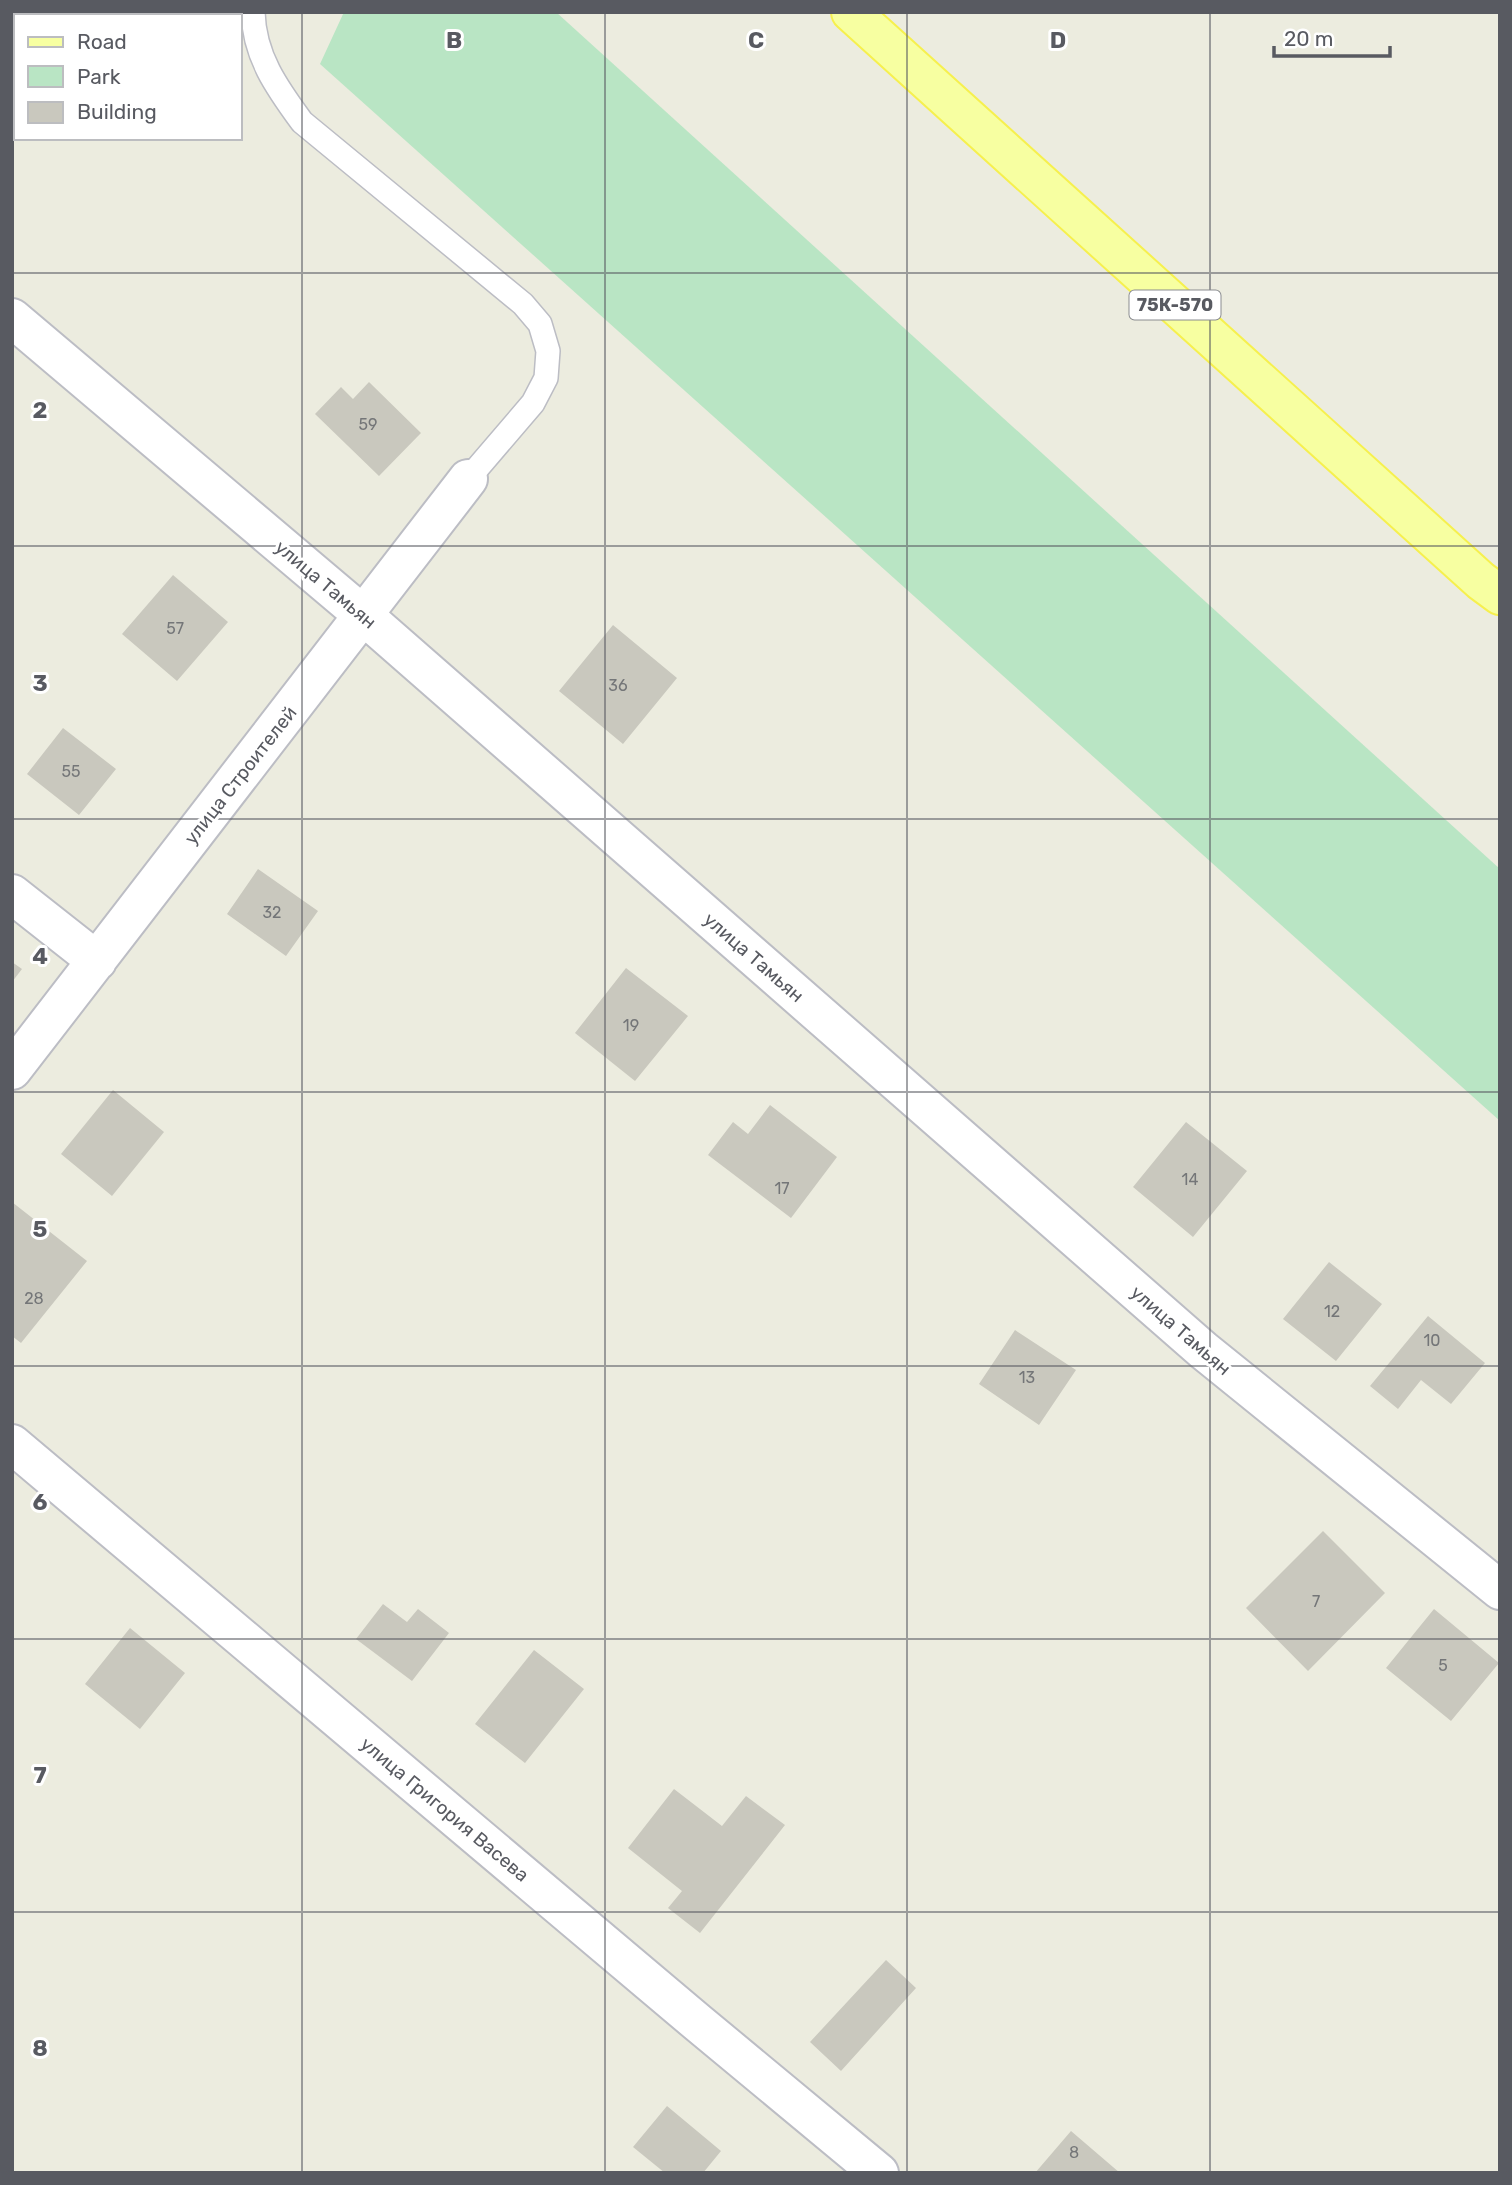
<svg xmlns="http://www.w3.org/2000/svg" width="1512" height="2185" font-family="Rubik,sans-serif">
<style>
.green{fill:#b9e5c4}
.building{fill:#c9c8be}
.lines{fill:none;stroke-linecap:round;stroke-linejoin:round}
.service-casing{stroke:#bcbdc4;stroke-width:26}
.minor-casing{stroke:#bcbdc4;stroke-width:42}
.primary-casing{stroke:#f6f04e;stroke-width:42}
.service{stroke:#fff;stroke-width:23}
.minor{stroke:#fff;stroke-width:38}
.primary{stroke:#f7ffa1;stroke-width:38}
.grid{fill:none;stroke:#585a61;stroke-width:2;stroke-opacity:0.55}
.labels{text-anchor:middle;stroke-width:6;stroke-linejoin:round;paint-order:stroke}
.number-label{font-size:16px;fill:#747678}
.shield{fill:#fff;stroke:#8a8c90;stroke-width:2}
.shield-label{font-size:18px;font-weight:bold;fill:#585a61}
.street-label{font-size:19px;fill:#585a61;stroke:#fff}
.grid-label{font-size:23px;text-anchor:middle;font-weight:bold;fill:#585a61;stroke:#fff;stroke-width:6;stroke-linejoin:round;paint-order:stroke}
</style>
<rect width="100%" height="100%" fill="#ececdf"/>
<path class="green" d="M344,12h212l944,857v252l-1180,-1057z"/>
<path class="building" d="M369,382l52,51 -42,43 -64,-62 26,-27 12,12z
M173,575l55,47 -51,59 -55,-47z
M613,625l64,53 -54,66 -64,-53z
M63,728l53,41 -37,46 -52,-41z
M258,869l60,42 -32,45 -59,-42z
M12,962l10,7 -10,13z
M626,968l62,48 -53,65 -60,-48z
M113,1090l51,42 -52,64 -51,-42z
M770,1105l67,52 -46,61 -83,-63 25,-33 15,12z
M1186,1122l61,49 -54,66 -60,-50z
M12,1202l75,59 -66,82 -9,-7z
M1329,1262l53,42 -46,57 -53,-42z
M1428,1316l57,47 -34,41 -30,-24 -23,29 -28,-23z
M1015,1330l61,40 -37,55 -60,-41z
M1323,1531l62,62 -77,78 -62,-63z
M383,1604l24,18 11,-13 31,24 -37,48 -56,-42z
M1434,1609l65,54 -48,58 -65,-53z
M130,1628l55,45 -45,56 -55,-45z
M534,1650l50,39 -59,74 -50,-39z
M674,1789l48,37 24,-30 39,29 -85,108 -32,-25 14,-17 -54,-43z
M886,1960l30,28 -75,83 -31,-29z
M667,2106l54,45 -18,22h-38l-32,-26z
M1071,2131l49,42h-85z"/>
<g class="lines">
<g class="service-casing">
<path id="service" d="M253,12c1,44 24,76 49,110l221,182 17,20 8,27 -2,27 -13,25 -65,76"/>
</g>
<g class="minor-casing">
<path id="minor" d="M12,318l351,297 840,735 297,240
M12,894l85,67
M12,1070l456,-591
M12,1444l685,578 182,151"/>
</g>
<g class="primary-casing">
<path id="primary" d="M851,12l630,569 19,14"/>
</g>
<use href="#service" class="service"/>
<use href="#minor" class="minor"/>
<use href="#primary" class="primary"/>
</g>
<path class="grid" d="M302,12v2161M605,12v2161M907,12v2161M1210,12v2161M12,273h1488M12,546h1488M12,819h1488M12,1092h1488M12,1366h1488M12,1639h1488M12,1912h1488"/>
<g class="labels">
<g class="number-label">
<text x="368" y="430">59</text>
<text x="175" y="634">57</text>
<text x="618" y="691">36</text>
<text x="71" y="777">55</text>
<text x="272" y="918">32</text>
<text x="631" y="1031">19</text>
<text x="1190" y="1185">14</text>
<text x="782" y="1194">17</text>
<text x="34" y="1304">28</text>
<text x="1332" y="1317">12</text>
<text x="1432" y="1346">10</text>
<text x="1027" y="1383">13</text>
<text x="1316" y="1607">7</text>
<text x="1443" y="1671">5</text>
<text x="1074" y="2158">8</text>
</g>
<rect class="shield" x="1129.5" y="290.5" width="91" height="29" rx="5"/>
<g class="shield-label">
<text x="1175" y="311">75К-570</text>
</g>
<g class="street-label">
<text transform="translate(326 584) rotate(40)" y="7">улица Тамьян</text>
<text transform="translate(240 775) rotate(-52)" y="7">улица Строителей</text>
<text transform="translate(754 957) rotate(41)" y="7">улица Тамьян</text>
<text transform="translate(1181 1330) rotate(41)" y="7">улица Тамьян</text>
<text transform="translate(445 1809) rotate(40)" y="7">улица Григория Васева</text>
</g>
</g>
<g class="grid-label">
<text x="454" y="48">B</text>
<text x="756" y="48">C</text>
<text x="1058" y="48">D</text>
<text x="40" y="418">2</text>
<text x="40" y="691">3</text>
<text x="40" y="964">4</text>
<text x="40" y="1237">5</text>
<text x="40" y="1510">6</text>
<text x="40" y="1783">7</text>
<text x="40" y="2056">8</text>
</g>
<rect width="1512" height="2185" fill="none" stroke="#585a61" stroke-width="28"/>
<rect x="14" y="14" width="228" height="126" fill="#ffffff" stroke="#bcbdc0" stroke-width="2"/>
<rect x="28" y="37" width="35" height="10" fill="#f7ffa1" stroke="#bcbdc0" stroke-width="2"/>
<text x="77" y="49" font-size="21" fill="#585a61">Road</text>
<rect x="28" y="66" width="35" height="21" fill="#b9e5c4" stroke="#bcbdc0" stroke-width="2"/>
<text x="77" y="84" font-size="21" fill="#585a61">Park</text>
<rect x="28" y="102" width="35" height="21" fill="#c9c8be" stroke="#bcbdc0" stroke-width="2"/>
<text x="77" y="119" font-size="21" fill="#585a61">Building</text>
<path d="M1274 46v10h116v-10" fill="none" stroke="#585a61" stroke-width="3.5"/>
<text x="1284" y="46" font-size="21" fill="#585a61" stroke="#ffffff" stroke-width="5" paint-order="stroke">20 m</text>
</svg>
